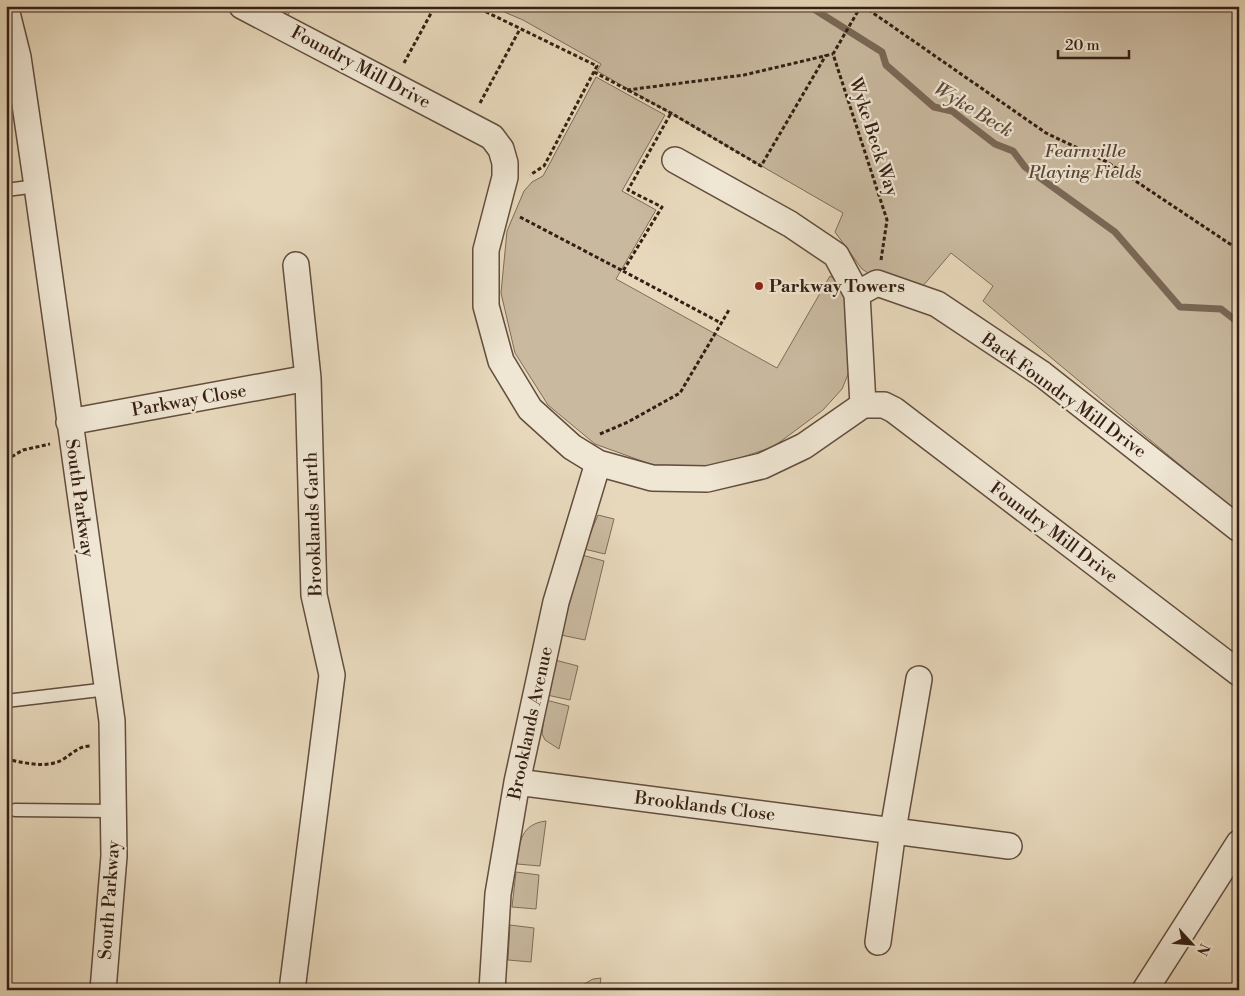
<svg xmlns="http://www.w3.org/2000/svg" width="1245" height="996" font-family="'Libre Bodoni',serif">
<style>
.green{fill:#c9b99f;stroke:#7f6c5a}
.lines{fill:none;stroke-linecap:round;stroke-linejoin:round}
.stream{stroke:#7b6856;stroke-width:7}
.service-casing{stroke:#624d3e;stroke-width:15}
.minor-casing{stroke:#624d3e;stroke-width:28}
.path{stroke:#351f14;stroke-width:3;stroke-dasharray:4 2.5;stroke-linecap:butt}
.service{stroke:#efe6d3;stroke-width:12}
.minor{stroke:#efe6d3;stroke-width:25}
.poi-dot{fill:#8f2418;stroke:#efe6d3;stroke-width:2}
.labels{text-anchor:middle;stroke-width:4.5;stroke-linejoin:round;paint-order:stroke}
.street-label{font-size:18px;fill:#351f14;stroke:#efe6d3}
.park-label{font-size:18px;font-style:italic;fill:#5a4637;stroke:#efe6d3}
.poi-label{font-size:18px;font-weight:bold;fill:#351f14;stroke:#efe6d3;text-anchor:start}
.water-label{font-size:19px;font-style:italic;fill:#5e4a3a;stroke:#efe6d3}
</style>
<rect width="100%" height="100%" fill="#e7d8bb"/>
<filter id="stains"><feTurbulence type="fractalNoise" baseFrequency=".004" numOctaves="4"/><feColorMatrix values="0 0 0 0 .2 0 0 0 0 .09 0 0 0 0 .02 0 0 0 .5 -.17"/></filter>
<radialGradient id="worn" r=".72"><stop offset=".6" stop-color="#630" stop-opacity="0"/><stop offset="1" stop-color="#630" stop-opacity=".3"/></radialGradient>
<path class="green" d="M271,6h22l-5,9z
M490,6h749v508l-256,-213 10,-15 -42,-33 -29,34 -22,-10 -29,-2 -9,-6 -27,-37 8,-19 -246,-142 4,-7 -78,-44z
M596,77l69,38 -43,76 34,19 -40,69 161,89 53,-92 10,6 6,18 5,67 -9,22 -19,21 -50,37 -58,19 -62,-1 -58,-21 -47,-39 -33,-52 -14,-60 6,-62 17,-40 8,-9 11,-6z
M598,515l16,4 -9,35 -21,-5z
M582,555l22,6 -19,79 -24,-5z
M555,660l23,6 -8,34 -23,-5z
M546,700l23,6 -10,43 -14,-9 -3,-6z
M546,821l-6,45 -23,-2c2,-22 4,-40 29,-43z
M516,872l23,3 -3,34 -24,-2z
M510,925l24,3 -3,34 -23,-2z
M601,978l-2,12h-25l19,-11z"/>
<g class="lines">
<path class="stream" d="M809,6l73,46 4,13 48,42 18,4 43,33 18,7 12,16 90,65 65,75 41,2 18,14"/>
<g class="service-casing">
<path id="service" d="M6,190l31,-4
M6,701l102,-12
M15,810l99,1"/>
</g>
<g class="minor-casing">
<path id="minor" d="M242,6l250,131 9,12 4,14v14l-19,73v56l15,55 29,48 42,38 26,16 54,15 55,1 55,-13 42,-20 59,-41 -6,-111 -21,-39 -46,-31 -115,-64
M6,9l12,48 19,129 75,535 2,135 -11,134
M857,294l20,-11 60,21 105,70 197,155
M863,405h21l10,5 345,263
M69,422l239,-44
M517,782l492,64
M878,942l15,-112 26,-151
M292,990l40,-315 -18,-80 -6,-217 -12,-113
M492,990l6,-96 19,-112 39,-180 42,-139
M1145,990l94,-147"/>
</g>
<path class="path" d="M474,6l123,60 -53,100 -14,9
M861,6l-28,48 54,166 -6,40
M863,6l183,127 61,29 132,88
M31,10l8,-4
M404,63l31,-57
M594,72l77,41 90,53 65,-111
M627,90l117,-15 89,-21
M480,103l40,-74
M520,217l103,54 39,-64 -34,-17 43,-77
M623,271l98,52
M600,434l28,-12 52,-29 49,-83
M6,460l17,-10 27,-6
M6,759c14,3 34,8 48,4 14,-3 21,-17 36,-17"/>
<use href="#service" class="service"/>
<use href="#minor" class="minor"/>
</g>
<circle class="poi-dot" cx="759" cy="286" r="5"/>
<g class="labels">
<g class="street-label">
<text transform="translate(361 67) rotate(28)" y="6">Foundry Mill Drive</text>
<text transform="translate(874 137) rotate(72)" y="6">Wyke Beck Way</text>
<text transform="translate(1064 395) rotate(36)" y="6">Back Foundry Mill Drive</text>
<text transform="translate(189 400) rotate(-10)" y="6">Parkway Close</text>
<text transform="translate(80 498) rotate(82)" y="6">South Parkway</text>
<text transform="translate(313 524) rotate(-92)" y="6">Brooklands Garth</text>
<text transform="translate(1054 532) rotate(37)" y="6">Foundry Mill Drive</text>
<text transform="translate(530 723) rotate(-78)" y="6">Brooklands Avenue</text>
<text transform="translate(705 806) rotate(7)" y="6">Brooklands Close</text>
<text transform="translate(109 900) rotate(-86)" y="6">South Parkway</text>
</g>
<g class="park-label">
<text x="1085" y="157">Fearnville<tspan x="1085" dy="21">Playing Fields</tspan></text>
</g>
<g class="poi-label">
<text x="769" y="292">Parkway Towers</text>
</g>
<g class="water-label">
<text transform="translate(974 109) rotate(31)" y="7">Wyke Beck</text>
</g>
</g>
<rect width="1245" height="996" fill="none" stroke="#e7d8bb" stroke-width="25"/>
<rect x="8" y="8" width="1230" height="981" fill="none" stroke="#351f14" stroke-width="2.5"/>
<rect x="12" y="12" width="1220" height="971" fill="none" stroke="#351f14"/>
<g transform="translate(1192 944) rotate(116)" stroke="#efe6d3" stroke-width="4" paint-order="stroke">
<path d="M0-4L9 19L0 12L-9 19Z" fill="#351f14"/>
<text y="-8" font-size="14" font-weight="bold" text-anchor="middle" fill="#351f14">N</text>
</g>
<path d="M1058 50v8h71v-8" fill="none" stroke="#351f14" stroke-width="2.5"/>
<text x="1065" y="50" font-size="15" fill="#351f14" stroke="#efe6d3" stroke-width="4" paint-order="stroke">20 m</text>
<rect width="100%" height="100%" filter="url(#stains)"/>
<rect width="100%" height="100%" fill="url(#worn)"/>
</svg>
